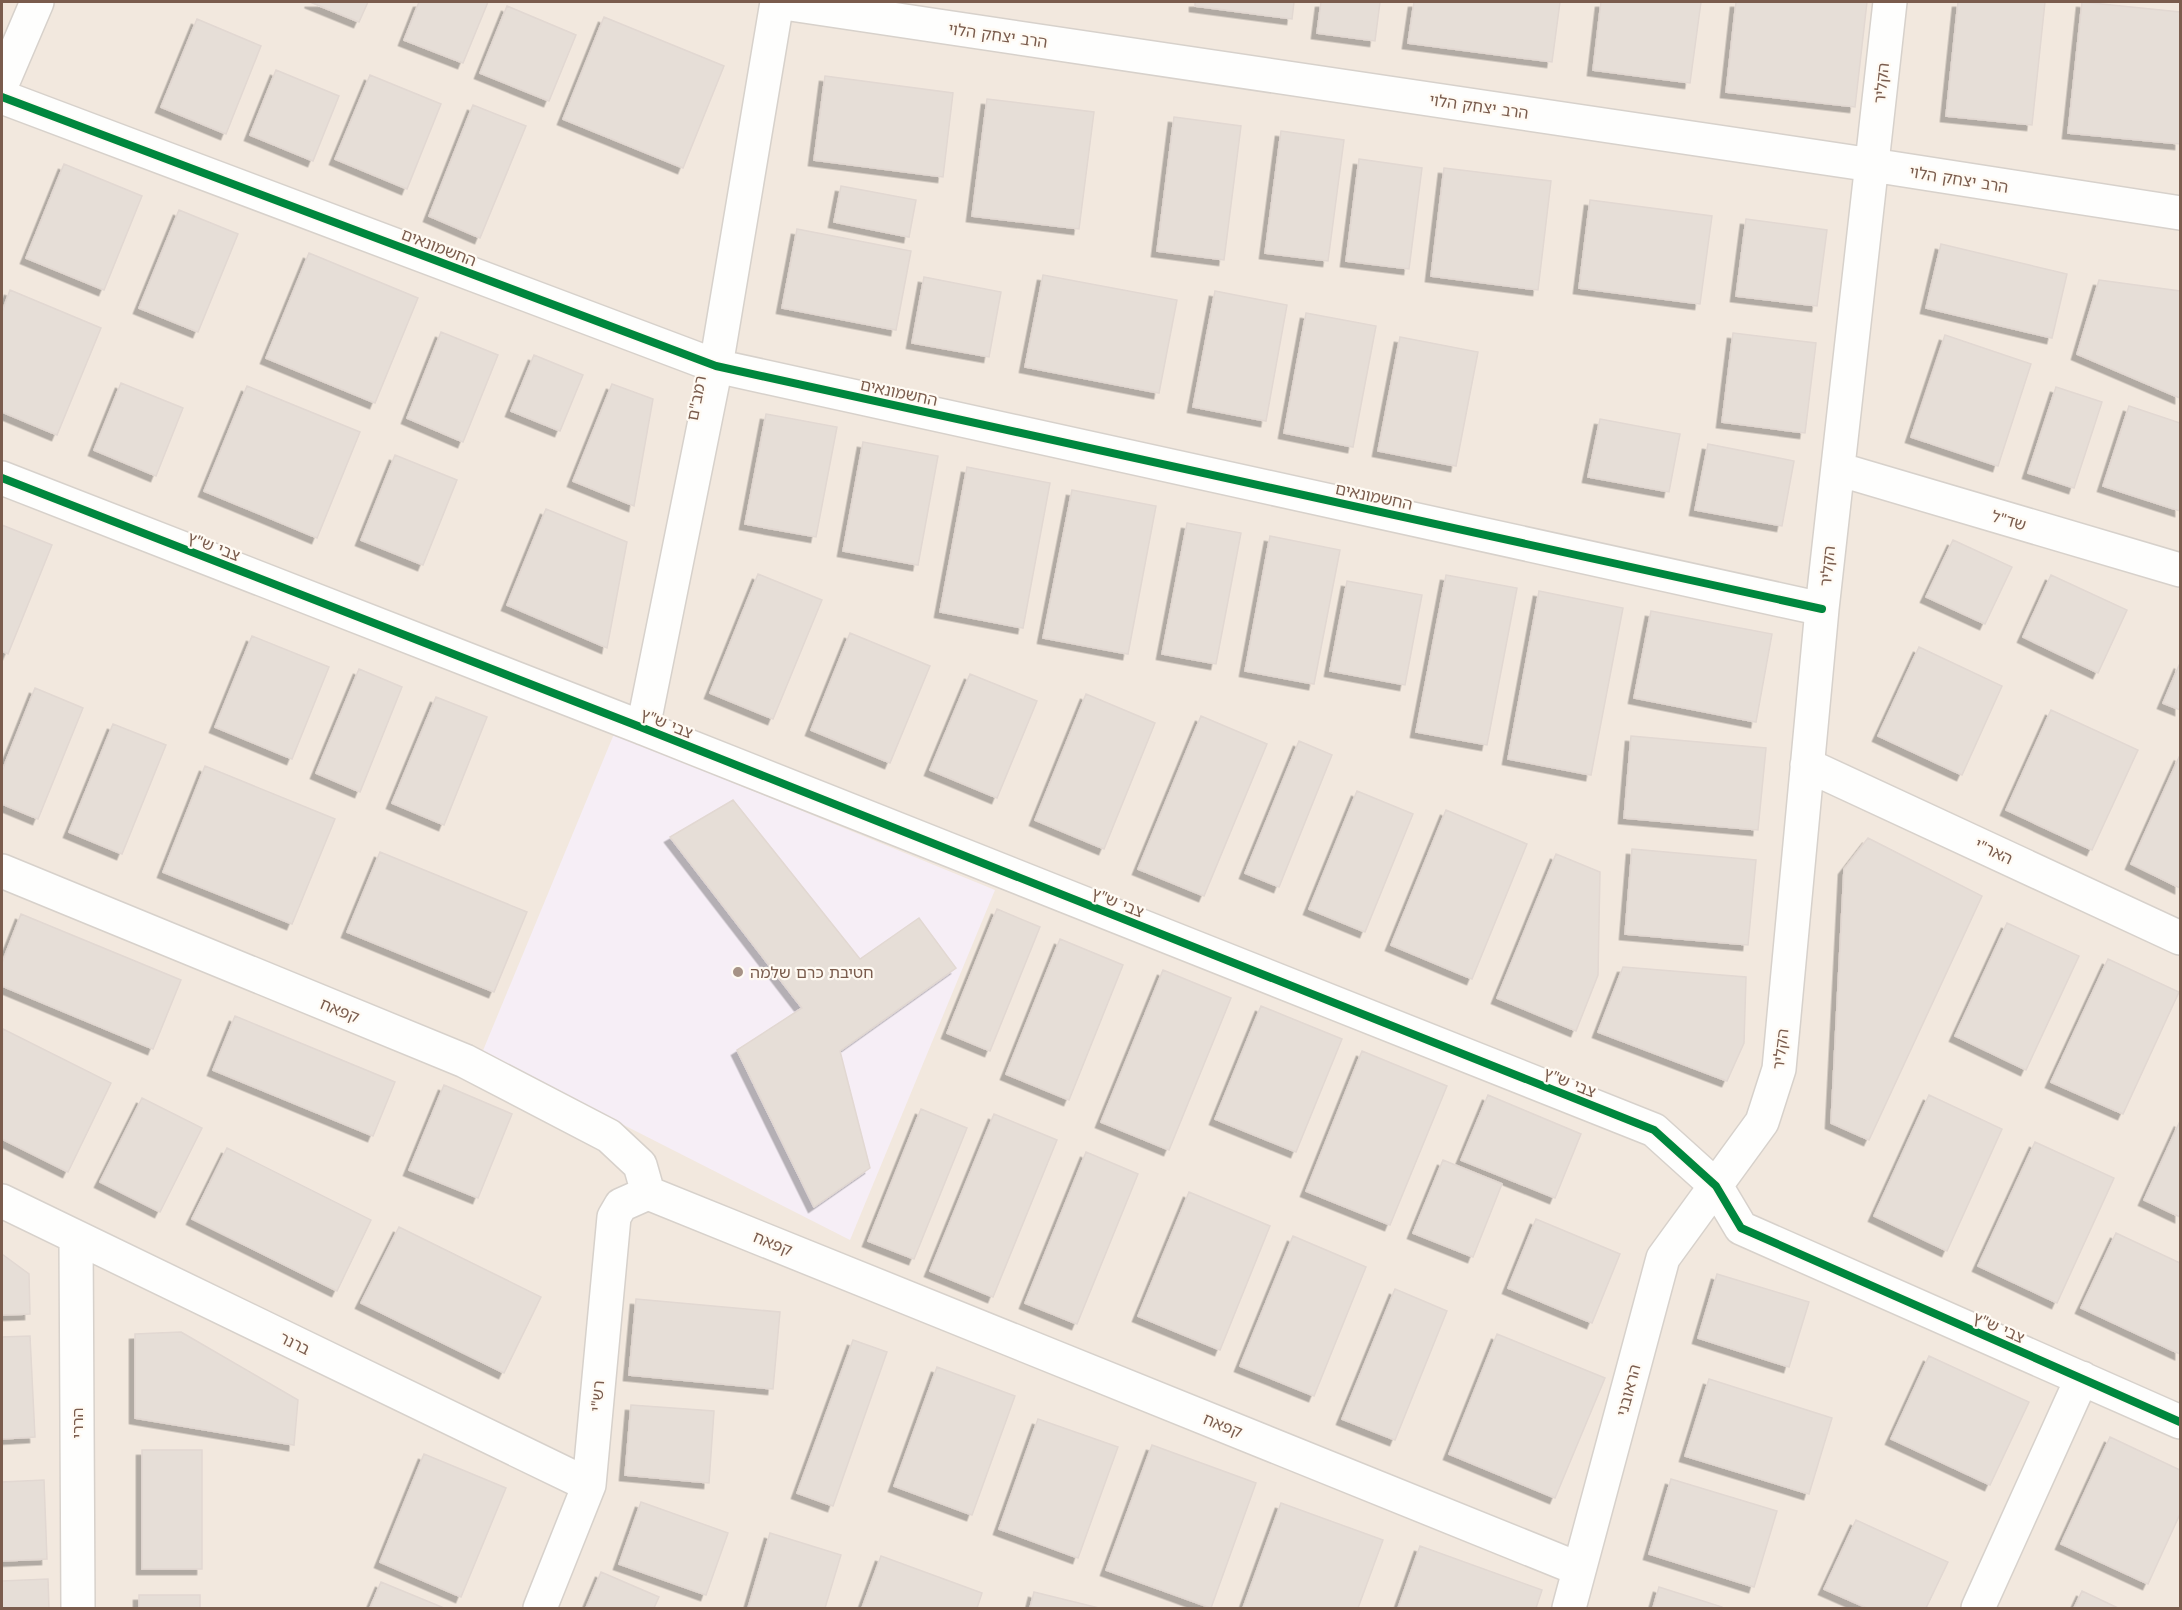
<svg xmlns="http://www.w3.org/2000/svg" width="2182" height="1610" font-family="'Work Sans','Noto Sans Hebrew',sans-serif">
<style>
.residential{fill:#f2e8de}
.education{fill:#f6eef6}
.building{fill:#e6ded7;stroke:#e2d8d2;stroke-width:1.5;filter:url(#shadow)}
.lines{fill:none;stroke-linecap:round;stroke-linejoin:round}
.minor-casing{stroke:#d7d1cb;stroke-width:36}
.minor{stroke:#fefefd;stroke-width:33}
.cycleway-casing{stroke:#fffaf3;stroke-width:11}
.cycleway{stroke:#00873e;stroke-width:8}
.poi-dot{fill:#a69286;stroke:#fffaf3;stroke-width:2}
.labels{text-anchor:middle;stroke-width:4.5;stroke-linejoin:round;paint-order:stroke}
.street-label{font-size:16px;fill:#7a5c4d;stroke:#fffaf3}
.poi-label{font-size:16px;fill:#7a5c4d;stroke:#fffaf3;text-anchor:start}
</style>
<defs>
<filter id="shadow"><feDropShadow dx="-5.5" dy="5.5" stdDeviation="0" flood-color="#0004"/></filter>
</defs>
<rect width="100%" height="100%" fill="#f9f5f0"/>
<path class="residential" d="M2,2h2178v1606h-2178z"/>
<path class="education" d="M614,734l381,156 -145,350 -368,-187z"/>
<path class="building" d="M310,2h58l-9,20z
M419,2h69l-25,61 -59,-23z
M1195,2h99l-2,17 -97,-13z
M1321,2h59l-5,39 -58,-8z
M1414,2h146l-8,60 -144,-19z
M1601,2h100l-11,81 -97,-13z
M1736,2h131l-12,105 -129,-15z
M1958,2h87l-13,123 -86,-9z
M2082,2l98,10v132l-112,-11z
M507,6l69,29 -27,66 -69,-28z
M604,17l120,49 -41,102 -120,-49z
M197,19l64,27 -35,88 -65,-27z
M276,70l63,26 -26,65 -63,-26z
M370,75l71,29 -34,85 -72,-30z
M825,76l128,17 -10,84 -129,-17z
M987,99l107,13 -15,117 -107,-13z
M473,105l53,21 -46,112 -51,-22z
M1174,117l67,9 -17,134 -67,-9z
M1281,131l63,9 -16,121 -63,-8z
M1359,159l63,9 -13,101 -63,-8z
M64,164l78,32 -38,94 -78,-32z
M1444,168l107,13 -13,109 -107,-14z
M841,186l75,14 -7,37 -75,-15z
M1590,200l122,16 -12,88 -121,-16z
M179,210l59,24 -40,98 -59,-24z
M1746,219l81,11 -10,76 -81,-10z
M797,229l114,22 -15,79 -114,-22z
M1941,244l126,30 -15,64 -126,-30z
M309,253l109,45 -43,105 -109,-45z
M1043,275l134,25 -18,93 -134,-26z
M924,277l77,15 -12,65 -77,-14z
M2099,280l81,11v107l-103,-44z
M10,290l91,38 -44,107 -55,-23v-100z
M1215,291l72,14 -21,116 -73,-14z
M1306,313l70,13 -23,121 -69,-14z
M441,332l57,23 -35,87 -56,-24z
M1733,333l83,10 -11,90 -83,-11z
M1945,335l86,29 -33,102 -87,-29z
M1400,337l78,15 -22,114 -78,-15z
M534,355l49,20 -23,56 -49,-20z
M121,383l62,25 -27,68 -62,-26z
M612,384l41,15 -19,107 -61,-25z
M247,386l113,46 -43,106 -113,-47z
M2056,387l46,15 -28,86 -46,-15z
M2129,406l51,17v88l-77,-25z
M766,414l71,13 -21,110 -71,-13z
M1600,419l80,15 -11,58 -81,-15z
M863,442l75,14 -20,109 -75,-14z
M1708,444l86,17 -12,65 -87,-16z
M395,455l62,25 -34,85 -62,-25z
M967,467l83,16 -27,145 -83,-16z
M1072,490l84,16 -28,148 -85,-16z
M546,509l81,33 -20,106 -100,-43z
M1187,523l54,10 -25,131 -54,-10z
M2,525l50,20 -44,109 -6,-3z
M1270,536l70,14 -26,134 -69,-13z
M1953,540l59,27 -27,57 -59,-27z
M758,574l64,26 -49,119 -63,-26z
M1446,575l71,13 -30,157 -71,-13z
M2051,575l76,35 -29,63 -75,-36z
M1347,581l75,14 -17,90 -75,-14z
M1539,591l84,17 -32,167 -83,-16z
M1651,611l121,23 -16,88 -122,-24z
M850,633l80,33 -40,97 -79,-33z
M252,636l77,31 -37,92 -77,-32z
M1919,647l83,39 -40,89 -84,-39z
M2180,663v47l-17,-7z
M359,669l43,18 -42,105 -44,-19z
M970,674l67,27 -40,97 -67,-28z
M35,688l48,20 -45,111 -36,-15v-33z
M1086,694l69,29 -51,126 -69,-29z
M436,697l51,20 -43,108 -52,-22z
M2051,710l87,40 -46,100 -86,-40z
M1201,716l66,28 -63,152 -66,-27z
M113,724l53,21 -44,109 -53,-22z
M1631,736l135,12 -8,82 -134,-12z
M1299,741l33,14 -53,132 -34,-14z
M2180,755v133l-49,-24z
M205,766l130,53 -43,105 -129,-52z
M1357,791l56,23 -48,118 -56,-23z
M733,800l127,159 59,-41 37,50 -116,83 30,117 -56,39 -77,-157 65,-42 -132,-171z
M1446,810l81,34 -55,135 -81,-34z
M1868,838l114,58 -113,244 -38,-17 13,-254z
M1632,849l124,11 -8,85 -123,-11z
M380,852l147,60 -33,80 -147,-60z
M1556,854l44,18 -2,103 -22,56 -79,-33z
M997,909l43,18 -50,124 -43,-18z
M21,914l160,66 -28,69 -151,-63v-23z
M2007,923l72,33 -53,114 -71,-34z
M1060,939l63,26 -54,135 -63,-26z
M2108,959l71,33 -56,122 -72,-32z
M1623,967l123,10 -2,66 -17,38 -129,-49z
M1163,970l68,28 -62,152 -68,-28z
M1261,1006l81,33 -46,113 -81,-33z
M235,1016l160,66 -22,54 -160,-66z
M3,1029l108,54 -43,89 -66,-33z
M1362,1051l85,35 -57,139 -84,-34z
M444,1085l68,29 -34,84 -69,-28z
M1488,1095l93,39 -26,64 -94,-38z
M1929,1095l73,34 -55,122 -73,-35z
M142,1098l60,30 -42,84 -60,-30z
M921,1109l46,19 -53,131 -46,-18z
M994,1114l63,26 -64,157 -63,-26z
M2180,1121v96l-36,-17z
M2035,1142l79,36 -57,125 -79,-37z
M227,1148l144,72 -34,71 -145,-72z
M1086,1152l52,22 -61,150 -52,-21z
M1443,1160l59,24 -29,73 -60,-24z
M1189,1192l81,34 -50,124 -82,-34z
M1536,1219l84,35 -28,69 -84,-35z
M399,1227l142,70 -37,76 -143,-70z
M2116,1233l64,30v91l-99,-46z
M1293,1236l73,31 -52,129 -74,-30z
M2,1254l27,20 1,40 -28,1z
M1717,1274l92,28 -20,65 -91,-29z
M1395,1289l52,22 -52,129 -53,-21z
M636,1299l144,13 -7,77 -144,-14z
M181,1332l117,68 -4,45 -159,-27v-84z
M1497,1334l108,44 -50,120 -106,-44z
M30,1336l5,101 -33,2v-102z
M853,1340l34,12 -54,154 -36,-13z
M1929,1356l100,46 -39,83 -99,-46z
M937,1367l78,29 -43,119 -78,-29z
M1709,1379l123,39 -23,76 -124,-38z
M631,1405l83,6 -5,72 -84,-8z
M1038,1419l80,28 -40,111 -79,-29z
M2110,1437l70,33v44l-32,70 -87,-40z
M1152,1445l104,38 -45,125 -105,-38z
M142,1450h60v119h-60z
M424,1454l82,34 -45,109 -81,-35z
M1671,1479l106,32 -23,76 -105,-33z
M44,1480l3,79 -45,2v-79z
M641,1502l87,31 -22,62 -87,-31z
M1281,1503l102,37 -25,68h-115z
M1856,1520l92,42 -22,46h-59l-43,-19z
M770,1533l71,22 -16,53h-77z
M1420,1546l122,44 -6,18h-138z
M881,1556l101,37 -5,15h-115z
M601,1572l58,25 -5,11h-68z
M48,1579l1,29h-47v-27z
M381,1582l63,26h-74z
M1659,1587l63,20v1h-69z
M2082,1591l36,17h-44z
M1034,1592l65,16h-69z
M139,1595h61v13h-61z"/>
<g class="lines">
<g class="minor-casing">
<path id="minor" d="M777,2l1095,163 308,48
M2,84l35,-82
M2,97l714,269 1106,243
M1838,469l342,101
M2,478l641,250 1011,402 62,56 25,42 439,194
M643,728l73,-362 61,-364
M1807,765l373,173
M2,871l463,190 144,75 31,29 8,28 931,376
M2,1201l587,284
M76,1237l2,371
M540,1608l49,-123 25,-268 7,-12 27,-12
M1569,1608l94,-350 99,-136 17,-53 43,-460 68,-607
M1978,1608l104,-230"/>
</g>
<use href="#minor" class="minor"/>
<g class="cycleway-casing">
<path id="cycleway" d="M2,97l714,269 1106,243
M2,478l641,250 1011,402 62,56 25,42 439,194"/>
</g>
<use href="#cycleway" class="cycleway"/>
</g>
<circle class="poi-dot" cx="738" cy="972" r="6"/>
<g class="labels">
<g class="street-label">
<text transform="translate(998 35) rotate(8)" y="6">הרב יצחק הלוי</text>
<text transform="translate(1881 83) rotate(-84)" y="6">הקליר</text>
<text transform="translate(1479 106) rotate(8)" y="6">הרב יצחק הלוי</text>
<text transform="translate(1959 179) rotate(9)" y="6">הרב יצחק הלוי</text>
<text transform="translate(439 247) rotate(21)" y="6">החשמונאים</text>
<text transform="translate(899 392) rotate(12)" y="6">החשמונאים</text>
<text transform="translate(696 398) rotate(-79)" y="6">רמב"ם</text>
<text transform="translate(1374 496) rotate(12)" y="6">החשמונאים</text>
<text transform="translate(2009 520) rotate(16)" y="6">שד"ל</text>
<text transform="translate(214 546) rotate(21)" y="6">צבי ש"ץ</text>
<text transform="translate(1827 566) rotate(-84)" y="6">הקליר</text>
<text transform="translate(667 723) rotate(22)" y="6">צבי ש"ץ</text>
<text transform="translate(1994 851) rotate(25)" y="6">האר"י</text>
<text transform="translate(1118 902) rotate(22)" y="6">צבי ש"ץ</text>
<text transform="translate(340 1010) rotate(22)" y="6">קפאח</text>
<text transform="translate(1780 1049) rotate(-83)" y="6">הקליר</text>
<text transform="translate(1570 1082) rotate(22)" y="6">צבי ש"ץ</text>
<text transform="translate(773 1243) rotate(22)" y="6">קפאח</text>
<text transform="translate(1999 1327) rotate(24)" y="6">צבי ש"ץ</text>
<text transform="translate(295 1343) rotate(26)" y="6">ברנר</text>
<text transform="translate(1628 1390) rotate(-75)" y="6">הראובני</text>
<text transform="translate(597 1396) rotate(-85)" y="6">רש"י</text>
<text transform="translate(77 1423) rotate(-90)" y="6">הררי</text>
<text transform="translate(1223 1425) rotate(22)" y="6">קפאח</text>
</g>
<g class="poi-label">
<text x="750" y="978">חטיבת כרם שלמה</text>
</g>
</g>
<rect width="2182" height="1610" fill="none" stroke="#7a5c4d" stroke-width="6"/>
</svg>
